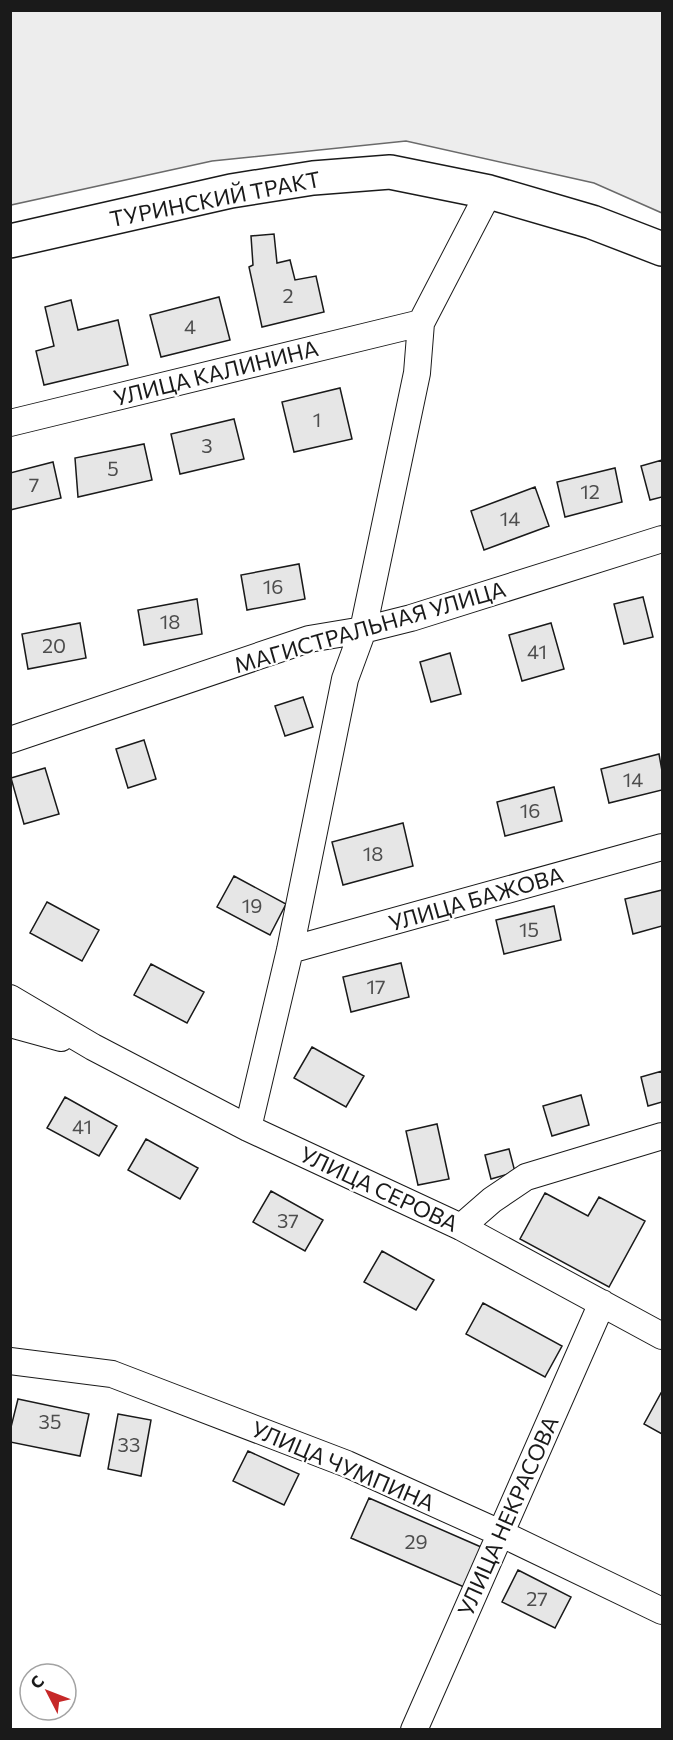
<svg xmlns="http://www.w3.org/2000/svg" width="673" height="1740" font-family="Commissioner,sans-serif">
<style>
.green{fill:#ededed;stroke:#6a6a6a;stroke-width:1.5}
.building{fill:#e6e6e6;stroke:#1a1a1a;stroke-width:1.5}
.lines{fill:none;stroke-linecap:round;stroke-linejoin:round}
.street-casing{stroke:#1a1a1a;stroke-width:28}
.primary-casing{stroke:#1a1a1a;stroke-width:36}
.street{stroke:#fff;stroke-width:26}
.primary{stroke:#fff;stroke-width:33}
.labels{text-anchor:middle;stroke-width:4.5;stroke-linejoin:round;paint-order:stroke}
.number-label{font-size:20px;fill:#4d4d4d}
.street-label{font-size:22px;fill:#1a1a1a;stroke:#fff}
</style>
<rect width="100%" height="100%" fill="#fff"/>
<path class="green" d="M10,11h652v202l-68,-30 -188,-42 -194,20 -201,44z"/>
<path class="building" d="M274,234l3,29 13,-3 5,20 21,-4 8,36 -62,15 -13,-60 4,-2 -2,-29z
M219,297l11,43 -69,17 -11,-42z
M71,300l7,30 40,-10 10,45 -84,20 -8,-34 18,-5 -9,-39z
M340,388l12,51 -58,13 -12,-50z
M234,419l10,40 -64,15 -9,-40z
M144,444l8,36 -74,17 -3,-39z
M662,460v37l-12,3 -9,-34z
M53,462l8,36 -51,12v-37z
M615,468l7,34 -57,15 -8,-35z
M535,487l14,39 -65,24 -13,-39z
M299,564l6,35 -58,11 -6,-35z
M643,597l10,40 -29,7 -10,-40z
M197,599l5,35 -58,11 -6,-35z
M80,623l6,35 -58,11 -6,-35z
M551,623l13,46 -42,12 -13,-46z
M450,653l11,41 -30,8 -11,-40z
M303,697l10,30 -28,9 -10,-30z
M144,740l12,39 -28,9 -12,-39z
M659,754l3,17v19l-53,13 -8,-34z
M45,768l14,46 -35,10 -13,-46z
M554,787l8,34 -57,15 -8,-34z
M403,823l10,43 -70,19 -11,-43z
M234,876l52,28 -16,31 -53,-28z
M662,890v36l-29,8 -8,-35z
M47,902l52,28 -17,31 -52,-28z
M554,906l7,34 -57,14 -8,-34z
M401,963l8,34 -58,15 -8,-35z
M151,964l53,28 -17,31 -53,-28z
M312,1047l52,29 -18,31 -52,-29z
M662,1071v31l-14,4 -7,-29z
M581,1095l8,30 -37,11 -9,-30z
M65,1097l52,29 -18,30 -52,-28z
M437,1124l12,55 -31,6 -12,-54z
M146,1139l52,29 -18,31 -52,-29z
M509,1149l6,23 -24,7 -6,-24z
M271,1191l52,29 -18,31 -52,-29z
M545,1193l43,23 11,-19 46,24 -36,66 -89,-48z
M382,1251l52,29 -18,30 -52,-28z
M483,1303l79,43 -17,31 -79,-43z
M661,1393l1,1v40l-18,-10z
M18,1399l71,15 -9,42 -70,-14v-11z
M118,1414l33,6 -10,56 -33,-7z
M248,1451l51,23 -15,31 -51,-24z
M369,1498l112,49 -17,40 -113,-49z
M518,1570l53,27 -16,31 -53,-26z"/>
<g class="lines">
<g class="street-casing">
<path id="street" d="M10,423l411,-100
M10,740l299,-101 54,-9 48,-12 251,-79
M290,950l372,-103
M10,998l83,49 155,81 213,99 201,109
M10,1024l51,14
M248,1128l42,-178 55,-271 18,-49 54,-257 4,-50 68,-131
M461,1227l31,-27 34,-23 136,-41
M10,1361l102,13 235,90 153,69 162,78
M414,1730l188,-427"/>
</g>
<g class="primary-casing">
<path id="primary" d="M10,241l221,-50 82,-13 77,-6 99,20 103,30 70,27"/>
</g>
<use href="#street" class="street"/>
<use href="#primary" class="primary"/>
</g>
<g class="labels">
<g class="number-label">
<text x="288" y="303">2</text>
<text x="190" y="334">4</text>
<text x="317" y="427">1</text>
<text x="207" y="453">3</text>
<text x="113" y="476">5</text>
<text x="34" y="492">7</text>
<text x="590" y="499">12</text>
<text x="510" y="526">14</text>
<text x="273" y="594">16</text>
<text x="170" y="629">18</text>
<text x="54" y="653">20</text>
<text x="537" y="659">41</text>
<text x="633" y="787">14</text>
<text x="530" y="818">16</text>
<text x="373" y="861">18</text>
<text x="252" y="913">19</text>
<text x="529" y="937">15</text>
<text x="376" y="994">17</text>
<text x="82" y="1134">41</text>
<text x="288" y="1228">37</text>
<text x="50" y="1429">35</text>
<text x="129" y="1452">33</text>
<text x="416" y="1549">29</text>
<text x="537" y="1606">27</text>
</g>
<g class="street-label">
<text transform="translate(215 199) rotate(-11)" y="8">ТУРИНСКИЙ ТРАКТ</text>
<text transform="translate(216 373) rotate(-14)" y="8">УЛИЦА КАЛИНИНА</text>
<text transform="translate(370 627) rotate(-16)" y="8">МАГИСТРАЛЬНАЯ УЛИЦА</text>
<text transform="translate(476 899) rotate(-16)" y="8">УЛИЦА БАЖОВА</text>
<text transform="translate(379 1189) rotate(25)" y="8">УЛИЦА СЕРОВА</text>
<text transform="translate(343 1466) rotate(23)" y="8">УЛИЦА ЧУМПИНА</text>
<text transform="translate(508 1516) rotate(-66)" y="8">УЛИЦА НЕКРАСОВА</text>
</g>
</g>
<rect width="673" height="1740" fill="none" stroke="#1a1a1a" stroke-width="24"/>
<g transform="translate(48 1692) rotate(312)"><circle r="28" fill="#ffffff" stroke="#a3a3a3" stroke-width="1.5"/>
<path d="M0-4.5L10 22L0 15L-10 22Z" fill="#c62828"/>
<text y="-9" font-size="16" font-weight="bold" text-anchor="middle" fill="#1a1a1a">С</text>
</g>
</svg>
